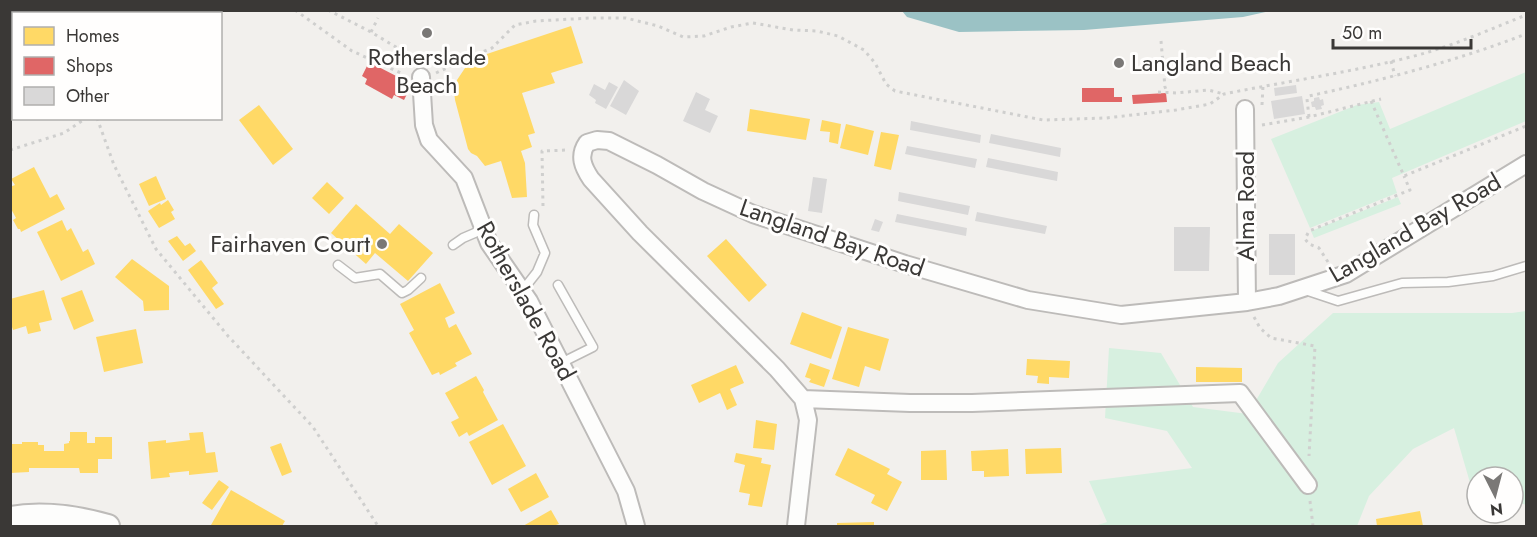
<svg xmlns="http://www.w3.org/2000/svg" width="1537" height="537" font-family="Jost,sans-serif">
<style>
.green{fill:#d7f0e0}
.water{fill:#9bc2c5}
.homes{fill:#ffd966}
.shops{fill:#e06666}
.building{fill:#d9d8d8}
.lines{fill:none;stroke-linecap:round;stroke-linejoin:round}
.lane-casing{stroke:#bdbbb9;stroke-width:11}
.street-casing{stroke:#bdbbb9;stroke-width:20}
.secondary-casing{stroke:#bdbbb9;stroke-width:26}
.path{stroke:#cfcfce;stroke-width:3;stroke-dasharray:3 4.5;stroke-linecap:butt}
.lane{stroke:#fdfdfc;stroke-width:8}
.street{stroke:#fdfdfc;stroke-width:16}
.secondary{stroke:#fdfdfc;stroke-width:22}
.poi-dot{fill:#7a7876;stroke:#fffefd;stroke-width:2}
.labels{text-anchor:middle;stroke-width:6;stroke-linejoin:round;paint-order:stroke}
.poi-label{font-size:24px;fill:#3a3836;stroke:#fffefd}
.street-label{font-size:24px;fill:#3a3836;stroke:#fffefd}
</style>
<rect width="100%" height="100%" fill="#f2f0ed"/>
<path class="green" d="M1526,72v49l-134,57 5,15 -87,35 -39,-89 86,-34 22,-3 11,27z
M1398,197l3,7 -87,34 -3,-7z
M1526,311v194l-13,-5v-23h-36v11l-6,-2 -17,-58 -41,21 -44,47 -12,30h-262l12,-4 -18,-41 103,-13 -25,-37 -62,-13 4,-70 52,5 32,54 55,7 30,-51 55,-50h179z"/>
<path class="water" d="M902,11h368l-27,6 -159,13 -125,2 -52,-15z"/>
<path class="homes" d="M571,26l12,37 -32,10 4,10 -33,10 13,40 -7,2 4,12 -11,4 4,12 2,34 -15,1 -11,-37 -16,5 -8,-10 -6,-3 -3,-4 -13,-49 -1,-9 3,-11 8,-12 1,-7z
M259,105l34,44 -20,16 -34,-45z
M750,109l60,10 -4,21 -59,-9z
M822,120l19,4 -3,20 -9,-2 1,-10 -10,-1z
M846,124l28,7 -6,24 -28,-7z
M881,132l18,3 -8,35 -17,-4z
M34,167l16,31 7,-4 8,15 -44,23 -1,-3h-2l-5,-9 3,-2 -6,-11v-20l5,-2 -4,-6z
M156,176l10,23 -17,7 -10,-22z
M327,182l17,16 -15,16 -17,-16z
M168,200l6,10 -3,2 4,7 -16,9 -11,-17 12,-8 1,2z
M356,204l34,30 9,-10 34,29 -25,28 -33,-28 -9,11 -35,-31z
M62,220l5,11 4,-3 12,24 5,-3 7,15 -34,17 -24,-49z
M177,236l8,10 5,-3 6,8 -13,10 -15,-20z
M726,239l41,46 -18,17 -42,-46z
M132,259l37,27v24l-25,1 -1,-10 -28,-24z
M201,260l17,23 -6,5 12,16 -8,5 -28,-39z
M440,283l15,30 -10,5 4,10 7,-4 16,30 -17,9 2,3 -17,9 -1,-3 -7,3 -23,-42 5,-3 -14,-26z
M44,290l8,30 -13,3 2,8 -13,3 -2,-8 -13,4 -3,-9v-22z
M82,290l12,31 -20,9 -13,-32z
M802,312l40,15 -11,32 -41,-15z
M848,327l41,12 -9,32 -15,-5 -6,21 -27,-8z
M136,329l7,34 -39,9 -8,-35z
M1027,359l43,2 -1,17 -20,-1v7l-12,-1 1,-7 -12,-1z
M810,363l20,7 -6,17 -15,-5 2,-3 -6,-2z
M736,365l8,18 -14,6 7,16 -10,5 -7,-17 -21,10 -8,-18z
M1196,367l46,1v14h-46z
M476,376l8,14 -1,2 15,28 -29,16 -2,-4 -8,5 -8,-15 8,-4 -14,-25z
M756,420l21,4 -3,26 -21,-2z
M503,424l23,42 -34,19 -23,-43z
M70,432h17v11h8v-6h17v22h-14v14h-18l-1,-5h-50v4l-19,1v-29h12v-2h16v3h6v6h20v-7l5,-1v-2h1z
M203,432l3,21 9,-1 3,20 -29,3v-4l-20,2 1,4 -19,2 -3,-37 18,-2v3l24,-3 -1,-7z
M281,443l11,29 -10,4 -12,-29z
M848,448l42,21 -3,5 15,8 -15,29 -16,-8 4,-8 -40,-20z
M1061,448l1,25 -36,1 -1,-25z
M1008,449l1,27 -25,1v-6h-12l-1,-20z
M946,450l1,30h-26v-29z
M736,453l26,5 -1,5 10,2 -9,42 -14,-2 2,-11 -11,-2 6,-27 -11,-3z
M536,473l13,24 -28,15 -13,-23z
M219,480l10,7 -17,23 -10,-7z
M231,490l54,31 -3,5h-69l-2,-1z
M551,510l8,14 -3,1v1h-33z
M1420,511l3,15h-46l-1,-7z
M874,522v4h-37v-3z"/>
<path class="shops" d="M369,62l33,17 -3,6 5,3 -3,4 6,2 -3,6 -10,-5 -2,4 -27,-15 2,-5 -5,-3z
M1082,88h32v9h8v5h-40z
M1166,93l1,9 -34,2 -1,-9z"/>
<path class="building" d="M624,80l15,11 -13,24 -16,-9z
M609,82l9,5 -12,22 -11,-6 1,-3 -7,-5 5,-11 11,6z
M1296,85l1,8 -22,3 -1,-8z
M696,92l14,7 -5,11 13,6 -8,17 -27,-12z
M1302,96l3,18 -31,5 -3,-18z
M1319,97l1,3 3,-1 1,6 -3,1 1,3 -6,1 -1,-3h-3l-1,-5 3,-1v-3z
M911,121l70,14 -1,8 -70,-13z
M991,134l70,14 -1,9 -71,-14z
M907,146l70,13 -2,9 -70,-14z
M988,158l70,14 -1,9 -71,-14z
M813,177l14,2 -5,34 -14,-2z
M899,192l71,14 -2,9 -70,-14z
M977,212l70,14 -2,8 -70,-13z
M897,214l70,14 -1,8 -71,-14z
M875,219l8,3 -4,10 -8,-2z
M1174,227h36l-1,44h-35z
M1269,234h26v41h-26z"/>
<g class="lines">
<g class="lane-casing">
<path id="lane" d="M453,245l10,-7 21,-9
M338,265l17,13 25,-4 22,19 6,-3 13,-12
M558,285l35,62 -32,16
M1305,290l33,11 64,-18 46,-1 45,-6 33,-10
M522,291l15,-19 8,-19 -12,-28 1,-10"/>
</g>
<g class="street-casing">
<path id="street" d="M421,77l3,48 5,15 35,38 25,65 40,58 97,190 10,35
M1245,109l2,193
M803,399l107,4h62l268,-10 68,92
M796,526l12,-106 -5,-21 -26,-30 -137,-136 -49,-54c-8,-12 -13,-23 -4,-36l10,-3 12,1 48,24 46,26 50,23 152,50 123,36 93,15 126,-13 32,-6 67,-22 180,-110"/>
</g>
<g class="secondary-casing">
<path id="secondary" d="M10,518c34,-6 66,-1 98,8"/>
</g>
<path class="path" d="M34,10l2,4
M110,10v4
M295,10l57,41 51,23
M328,10l43,22 48,29
M371,32l7,-14
M1161,41l4,46 2,5
M1391,61l4,15
M436,73l32,-15 24,-10 23,-23 21,-4 54,-3h36l32,8 25,11 21,-1 27,-9 22,-4 40,7 24,1 21,5 26,14 11,13 11,21 9,7 148,29 63,-2 70,-8 34,-6 14,-10c64,-13 130,-22 194,-39 37,-10 73,-26 108,-40
M1158,92l18,1 32,-3 16,4
M1371,101l33,75 122,-50
M1262,105l1,-19
M1309,117l-2,-18 2,-3c74,-16 147,-35 217,-62
M97,118l17,47 42,84 72,87 85,91 65,99
M1262,125l47,-8 72,-18
M10,150l54,-17 22,-15
M543,206l-1,-55 25,-1
M1328,262l-9,-14 -10,-4 -4,-5 4,-8 101,-41 -6,-14
M1254,317l6,11 11,10 44,8 -6,110
M1310,501l3,25"/>
<use href="#lane" class="lane"/>
<use href="#street" class="street"/>
<use href="#secondary" class="secondary"/>
</g>
<g class="poi-dot">
<circle cx="427" cy="33" r="6"/>
<circle cx="1119" cy="63" r="6"/>
<circle cx="382" cy="244" r="6"/>
</g>
<g class="labels">
<g class="poi-label">
<text x="427" y="65">Rotherslade<tspan x="427" dy="28">Beach</tspan></text>
<text x="1131" y="71" text-anchor="start">Langland Beach</text>
<text x="370" y="252" text-anchor="end">Fairhaven Court</text>
</g>
<g class="street-label">
<text transform="translate(1246 206) rotate(-90)" y="8">Alma Road</text>
<text transform="translate(1415 228) rotate(-30)" y="8">Langland Bay Road</text>
<text transform="translate(832 238) rotate(19)" y="8">Langland Bay Road</text>
<text transform="translate(526 301) rotate(61)" y="8">Rotherslade Road</text>
</g>
</g>
<rect width="1537" height="537" fill="none" stroke="#3a3836" stroke-width="24"/>
<rect x="12" y="12" width="210" height="108" fill="#fffefd" stroke="#b0afad" stroke-width="1.5"/>
<rect x="24" y="27" width="30" height="18" fill="#ffd966" stroke="#b0afad" stroke-width="1.5"/>
<text x="66" y="42" font-size="18" fill="#3a3836">Homes</text>
<rect x="24" y="57" width="30" height="18" fill="#e06666" stroke="#b0afad" stroke-width="1.5"/>
<text x="66" y="72" font-size="18" fill="#3a3836">Shops</text>
<rect x="24" y="87" width="30" height="18" fill="#d9d8d8" stroke="#b0afad" stroke-width="1.5"/>
<text x="66" y="102" font-size="18" fill="#3a3836">Other</text>
<g transform="translate(1495 495) rotate(174)"><circle r="28" fill="#fffefd" stroke="#b0afad" stroke-width="1.5"/>
<path d="M0-4.5L10 22L0 15L-10 22Z" fill="#7a7876"/>
<text y="-9" font-size="16" font-weight="bold" text-anchor="middle" fill="#3a3836">N</text>
</g>
<path d="M1333 39v9h138v-9" fill="none" stroke="#3a3836" stroke-width="3"/>
<text x="1342" y="39" font-size="18" fill="#3a3836" stroke="#fffefd" stroke-width="4.5" paint-order="stroke">50 m</text>
</svg>
